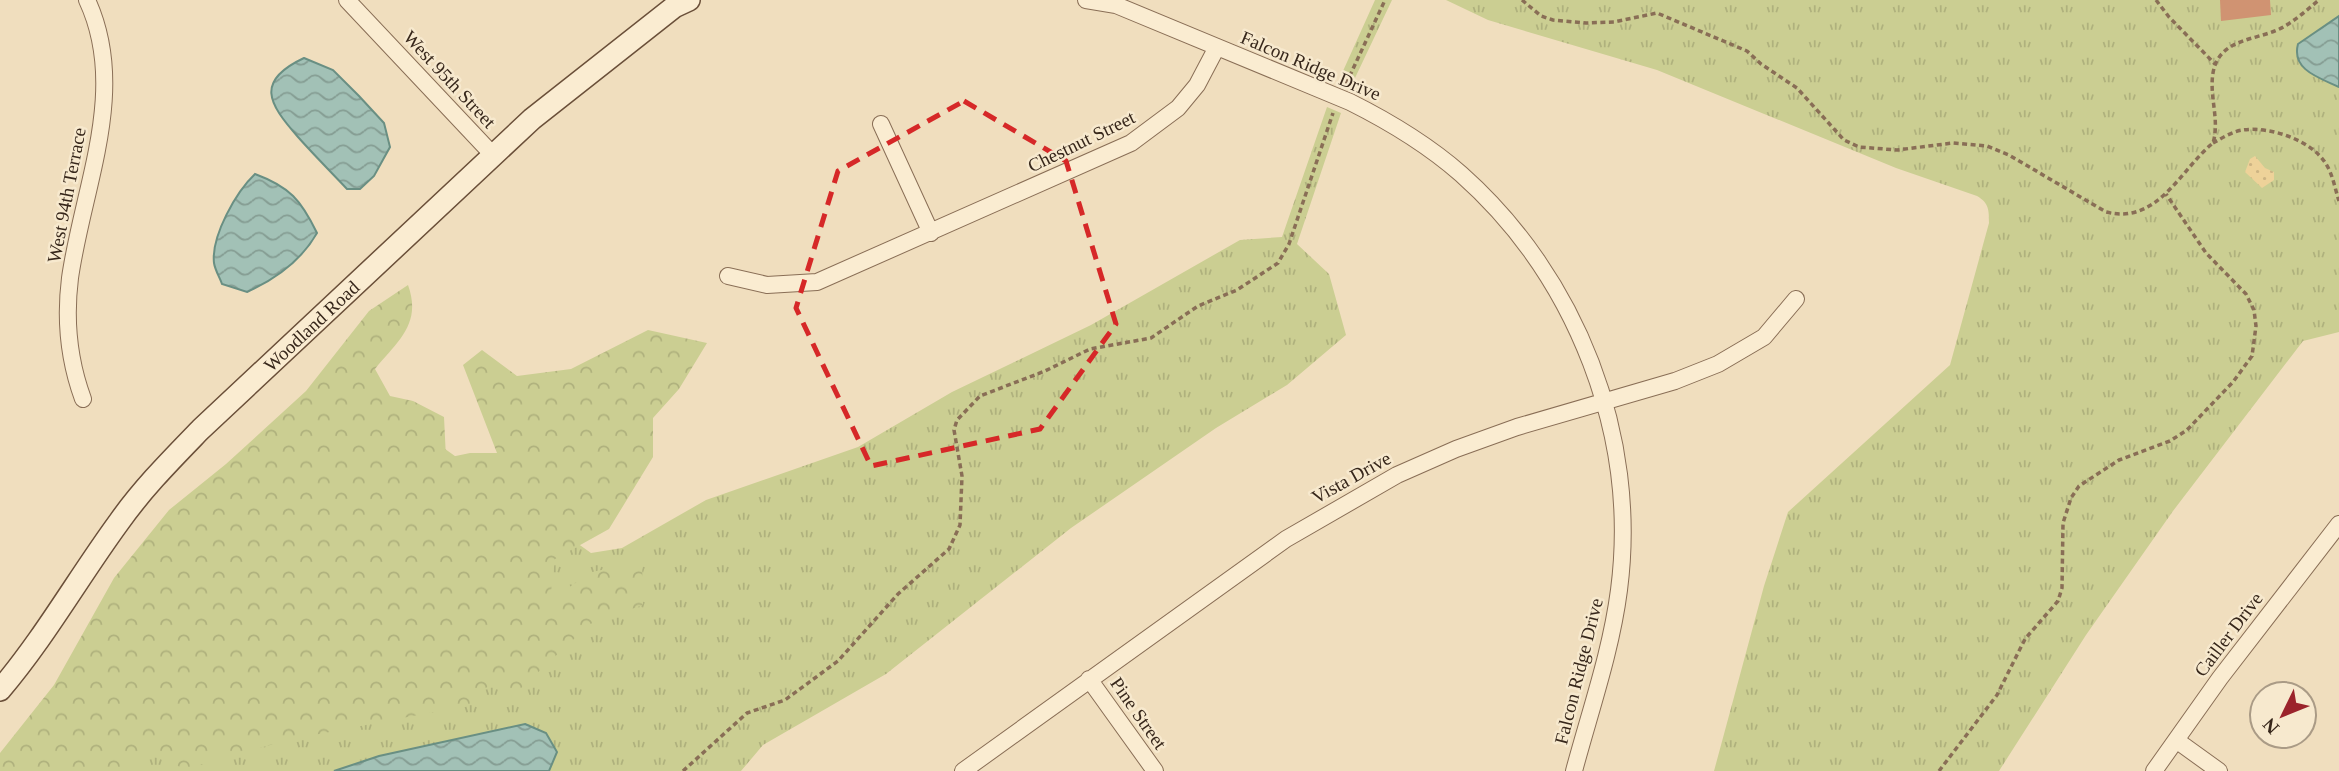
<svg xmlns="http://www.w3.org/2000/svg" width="2339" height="771" font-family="Georgia,serif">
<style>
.grass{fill:url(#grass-tufts)}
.forest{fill:url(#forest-crowns)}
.sand{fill:url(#sand-dots)}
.water{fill:url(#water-waves);stroke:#698f83;stroke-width:2}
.building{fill:#d09372}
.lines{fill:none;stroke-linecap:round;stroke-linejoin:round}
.street-casing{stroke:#896e56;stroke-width:18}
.secondary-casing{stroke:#6a4f39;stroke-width:24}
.path{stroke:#896e56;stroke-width:3.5;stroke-dasharray:5 3.5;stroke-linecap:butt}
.street{stroke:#faecd1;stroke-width:16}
.secondary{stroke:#faecd1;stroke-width:21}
.marked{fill:none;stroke:#d62828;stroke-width:5;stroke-dasharray:14 9;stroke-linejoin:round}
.labels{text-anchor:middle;stroke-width:5;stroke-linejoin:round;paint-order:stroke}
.street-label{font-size:19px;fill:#37271b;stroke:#f7e9ce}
</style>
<defs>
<pattern id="grass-tufts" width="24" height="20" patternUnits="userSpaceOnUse" patternTransform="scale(1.75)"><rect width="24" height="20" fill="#cbce92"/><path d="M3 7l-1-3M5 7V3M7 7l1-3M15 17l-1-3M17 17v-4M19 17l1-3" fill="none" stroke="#afb17d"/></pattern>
<pattern id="forest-crowns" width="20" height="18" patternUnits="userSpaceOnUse" patternTransform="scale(1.75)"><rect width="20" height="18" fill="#cbce92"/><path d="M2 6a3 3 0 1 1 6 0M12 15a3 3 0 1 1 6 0" fill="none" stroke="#afb17d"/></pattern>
<pattern id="sand-dots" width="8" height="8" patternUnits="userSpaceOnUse" patternTransform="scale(1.75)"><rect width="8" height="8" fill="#eed299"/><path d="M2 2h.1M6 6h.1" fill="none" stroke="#cdb483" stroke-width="1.8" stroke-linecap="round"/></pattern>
<pattern id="water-waves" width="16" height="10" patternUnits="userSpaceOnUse" patternTransform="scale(1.75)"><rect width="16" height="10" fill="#a2c1b6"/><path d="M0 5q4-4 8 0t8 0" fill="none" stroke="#859d93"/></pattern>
</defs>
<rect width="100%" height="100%" fill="#f0debe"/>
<path class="grass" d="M1375,0h17l-37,78 -12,-7z
M1446,0h893v332l-36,9 -130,170 -87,124 -87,136h-285l50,-185 24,-74 162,-147 39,-142c0,-13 0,-20 -12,-27l-81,-28 -239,-98 -169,-50z
M1327,107l14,6 -44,131 32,30 17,61 -59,50 -71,43 -145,100 -185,146 -123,71 -22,26h-612l215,-394 247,176 31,-5 84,-48 152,-53 94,-55 139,-67 149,-85 42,-3z"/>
<path class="forest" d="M408,285c14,39 -10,56 -33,84l15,27 23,5 31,16 2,41 24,-5h27l-34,-88 19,-15 35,26 54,-7 77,-39 59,13 -28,46 -26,29v39l-44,72 -54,30 -5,41 42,-28 50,-11 1,44 -53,19 -72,67 -29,-6 -19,20 -182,35 -103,29 -39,-16 -10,18h-136v-18l54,-68 60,-107 55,-68 57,-46 80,-73 63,-80z"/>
<path class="sand" d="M2255,156l10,12 9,4v8l-12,8 -17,-16 5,-13z"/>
<path class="water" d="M2339,16v71c-19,-9 -48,-17 -41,-43z
M304,58l29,12 26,26 25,27 6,24 -16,29 -14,13h-13c-16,-17 -33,-34 -49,-52 -30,-34 -43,-56 6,-79z
M255,174c35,13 46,26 62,59 -16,28 -41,46 -70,59l-25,-8c-2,-6 -7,-14 -8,-21 -3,-27 22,-71 41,-89z
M525,724l21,9 11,19 -8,19h-215l45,-15z"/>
<path class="building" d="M2220,0h50l1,15 -50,6z"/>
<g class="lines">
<g class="street-casing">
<path id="street" d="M347,0l146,155
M1086,0l30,5 234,97c40,20 78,43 111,72 116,103 178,262 158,416 -8,62 -29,121 -45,181
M881,124l50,109
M728,276l39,9 50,-3 314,-139 47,-35 19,-23 20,-38
M83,399c-14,-38 -18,-81 -13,-121 13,-92 59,-188 17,-278
M1089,679l66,92
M2176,740l43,31
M963,771l323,-232 111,-64 59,-26 61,-22 158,-46 43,-17 46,-27 32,-38
M2154,771l66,-93 119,-154"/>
</g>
<g class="secondary-casing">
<g id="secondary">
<path id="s1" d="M0,690c45,-53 78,-112 119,-168 24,-34 53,-63 82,-93l331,-310 142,-112 15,-7"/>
</g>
</g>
<path class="path" d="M1522,0l19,16 12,4 33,3 28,-1 43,-9 90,38 14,13 36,24 47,52 15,7 38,3 56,-7 34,3 22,9 97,57c52,13 74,-42 107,-69 7,-23 -4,-46 0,-70 6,-37 48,-32 72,-47 12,-7 23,-17 34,-26
M2156,0l13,17 46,47
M1346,84l39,-84
M2213,143c9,-5 20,-12 30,-13 26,-4 69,10 83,34 7,11 9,25 13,37
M683,771l64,-58 38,-13 53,-39 60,-67 51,-45 11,-24 2,-49 -8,-46 3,-10 23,-24 65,-25 45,-22 61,-11 47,-32 39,-16 41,-27 11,-19 44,-131
M1939,771l58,-76 28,-56 33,-38 4,-13 1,-65 8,-25 8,-12 40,-26 51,-19 17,-11 46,-48 19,-26 4,-30 -2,-16 -8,-16 -40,-41 -40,-59"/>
<use href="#street" class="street"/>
<use href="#secondary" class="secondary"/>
</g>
<path class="marked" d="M964,101l102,60 50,163 -76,105 -169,37 -75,-158 42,-137z"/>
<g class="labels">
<g class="street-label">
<text transform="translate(1311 65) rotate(23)" y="7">Falcon Ridge Drive</text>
<text transform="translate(450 79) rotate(47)" y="7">West 95th Street</text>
<text transform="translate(1081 141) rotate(-26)" y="7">Chestnut Street</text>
<text transform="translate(66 195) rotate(-79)" y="7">West 94th Terrace</text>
<text dy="7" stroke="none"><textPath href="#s1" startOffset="481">Woodland Road</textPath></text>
<text transform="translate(1351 477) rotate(-29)" y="7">Vista Drive</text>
<text transform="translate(2228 634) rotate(-53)" y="7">Cailler Drive</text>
<text transform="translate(1578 671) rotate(-76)" y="7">Falcon Ridge Drive</text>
<text transform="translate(1139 713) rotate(55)" y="7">Pine Street</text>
</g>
</g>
<g transform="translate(2283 715) rotate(227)"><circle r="33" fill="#f7e9ce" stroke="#aa9b86" stroke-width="2"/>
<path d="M0-5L12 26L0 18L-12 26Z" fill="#9b232b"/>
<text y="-10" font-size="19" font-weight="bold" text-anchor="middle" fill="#37271b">N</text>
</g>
</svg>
